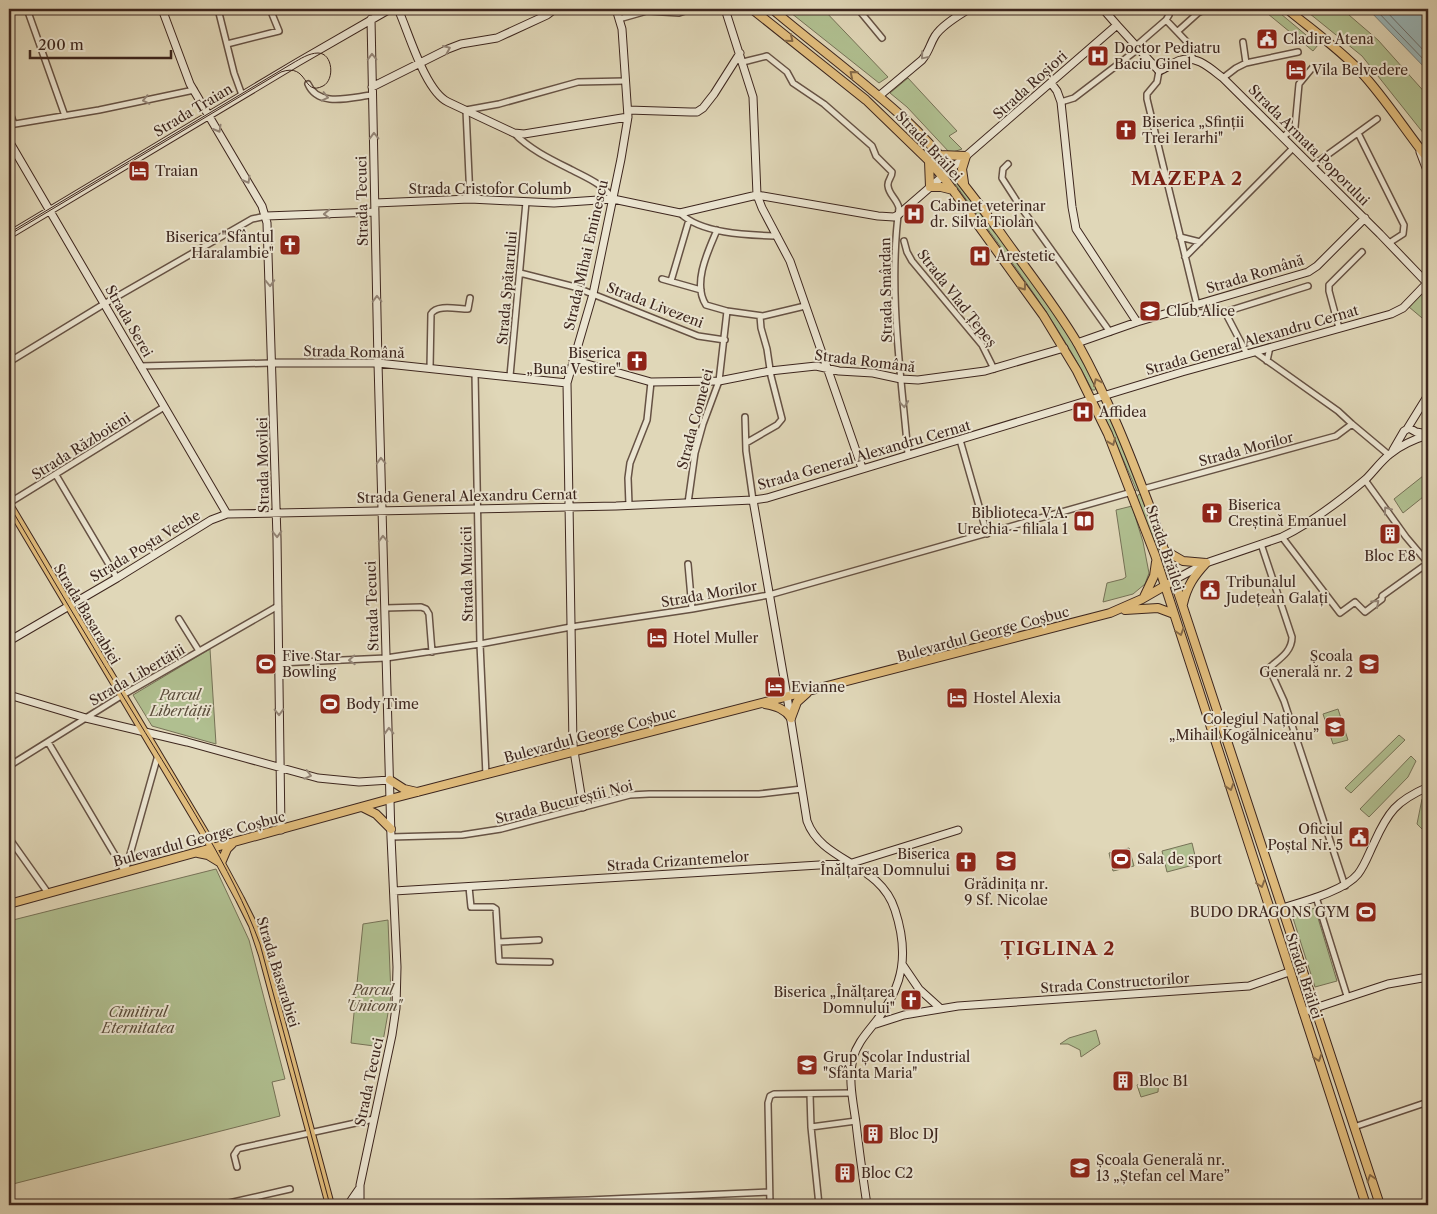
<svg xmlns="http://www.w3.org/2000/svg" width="1437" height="1214" font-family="'Libre Caslon Text',serif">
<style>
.green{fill:#b0bf90;stroke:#767257}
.water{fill:#99b7ba;stroke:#747d7c}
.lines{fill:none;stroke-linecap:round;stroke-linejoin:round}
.shore{stroke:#6b6e6c;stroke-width:1}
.street-casing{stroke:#665244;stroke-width:8}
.secondary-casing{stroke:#3d261e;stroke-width:9}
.primary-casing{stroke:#3d261e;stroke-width:10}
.street{stroke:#ebe5d1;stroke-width:5}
.secondary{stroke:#ebe5d1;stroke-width:7}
.primary{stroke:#e0bc7c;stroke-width:8}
.tram{stroke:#3d261e;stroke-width:1}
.oneway{stroke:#866a48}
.oneway2{stroke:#948678}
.labels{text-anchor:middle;stroke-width:4;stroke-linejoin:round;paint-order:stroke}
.poi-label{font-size:14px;fill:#3d261e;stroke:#ebe5d1;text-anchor:start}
.street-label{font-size:14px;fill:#3d261e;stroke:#ebe5d1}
.park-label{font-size:14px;font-style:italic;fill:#5a4c3a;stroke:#ebe5d1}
.district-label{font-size:19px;font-weight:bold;letter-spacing:1px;fill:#7a1f14;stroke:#ebe5d1}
</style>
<rect width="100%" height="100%" fill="#e0d7b8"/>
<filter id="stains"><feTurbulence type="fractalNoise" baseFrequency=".004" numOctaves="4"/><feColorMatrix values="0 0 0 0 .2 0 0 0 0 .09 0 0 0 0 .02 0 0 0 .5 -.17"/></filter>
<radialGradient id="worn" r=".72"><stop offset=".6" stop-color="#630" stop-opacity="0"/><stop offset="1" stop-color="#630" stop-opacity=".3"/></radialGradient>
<path class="green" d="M786,9h27l5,3 5,-3 65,68 -9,6z
M1262,9h13l43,36 -5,6z
M1304,9h38l36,31 50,56v43l-66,-83z
M908,78l49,53 -8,5 13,13 -12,4 -43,-46 -17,-14z
M955,179l21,28 3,1 80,111 17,28 20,40 -1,3h-3c-38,-75 -90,-140 -139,-209z
M1428,287v36l-19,-16z
M1106,409l25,56 9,25 -3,1 -35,-80z
M1428,472v21l-25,20 -9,-14z
M1139,494l2,1 26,77 -1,1h-2l-27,-76z
M1132,506l11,36 6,31 -4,11 -12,10 -30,8 4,-19 16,-4 3,-2 -10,-67z
M210,649l6,95 -64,-18 -19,-31z
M1338,709l10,31 -15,4 -10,-30z
M1399,735l6,5 -54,53 -6,-5z
M1411,756l5,5 -8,16 -39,40 -9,-8z
M1428,796v37l-4,-2 -7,-7 5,-25z
M1192,843l5,21 -30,8 -5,-21z
M1129,848l5,18 -21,5 -4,-18z
M216,869l33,71 36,139 -13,3 8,34 -271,69v-264z
M1315,908l22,73 -22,6 -23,-72z
M388,920l3,76 -9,51 -31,-4 12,-119z
M1096,1030l4,14 -19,13 -1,-7 -12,-6h-8l9,-6z
M1159,1078l-1,14 -17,5 -4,-12z"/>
<path class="water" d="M1368,9h60v62z"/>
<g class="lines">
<path class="shore" d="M1375,9l53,55
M1384,9l44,46"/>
<g class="street-casing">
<path id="street" d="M27,9l38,107
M218,9l16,64 8,22
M858,9l24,29
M619,19l28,-8 32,2 12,-4
M1166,20l20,21 7,18
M1178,31l20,-18 8,-4
M1243,42l3,21
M227,44l52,-13 -9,-22
M1136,46l30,-26 3,-5 1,-6
M743,62l24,-6 20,16 6,11 31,21 48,42 4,10 16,16c0,6 -5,8 -4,14 1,9 9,13 11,22 -11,81 2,165 9,246
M1159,71l-2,11 -10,12v5l50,206
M1223,78l13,-10 10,-5 52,-11
M308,84c10,24 44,13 64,11
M1061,102l13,-4 64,-49
M9,110l5,14
M9,125l90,-15 95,-20
M514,133c15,16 38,27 58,37 15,8 31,14 41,29
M1358,133l46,92 -1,9 -14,9
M1283,137l12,-10 4,-43 14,-17
M1008,164l-5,5 -1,9 18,28 90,126
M1312,166l65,-47
M470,199l-4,-89 33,-6 79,-22 47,-1
M680,213c21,21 69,22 97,23
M717,230c-9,21 -25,54 -11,75l21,6 36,5 42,-10
M1180,237l20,5
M904,241l3,11 5,9 70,84 12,24
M1185,257l108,-109
M520,273l55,14 123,49 27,4
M662,279l39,11
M671,281l18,-61
M1225,312l22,42
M1193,313l32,-1 83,-26
M1339,328l-10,-37v-6l33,-33
M1255,352l83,59 14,13 37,31
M1267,361l3,-14
M9,362l95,-58 148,-85 14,-3
M140,366l132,-3
M430,368l1,-54c6,-10 26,-5 37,-5l2,-11
M475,373l5,271 6,131
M510,376l16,-174
M745,417l1,34 7,49
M960,440l27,94
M746,443l31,-18 5,-6 -11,-43 -4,-27 -6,-21 -1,-12
M56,475l61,103
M1143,489l193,-53 16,-12
M9,503l155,-96
M688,503l7,-50 8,-29 16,-43 8,-70
M629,505l-1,-27 2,-15 17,-43 4,-38
M1282,537l58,76 15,-11 10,10 17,-13v-3l46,-33 -22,-26 -41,-57
M1261,544l31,93c0,15 -13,22 -23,31l15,33 61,185
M688,564l4,45
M385,608l36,-1 5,2 3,5 3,38
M179,619l20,32
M278,663l108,-5 94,-14 91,-17 121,-18 77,-14 363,-103
M48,742l77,130
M9,766l112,-70 157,-90
M391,837l71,-2 39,-6 129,-34 19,-1h110l43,-5
M9,838l39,55
M125,872l33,-117
M469,887l2,20h22l3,2 3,52 51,1
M1316,897l31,99
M498,942l41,-2
M810,1094l1,33 8,78
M811,1127l45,-6
M1354,1127l74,-25
M237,1167l-3,-12 4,-6 3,-1 133,-29
M220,1205l70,-16
M398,1205l190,-5 181,-8
M770,1205l-2,-102 2,-7 4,-2 78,-1"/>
</g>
<g class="secondary-casing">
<path id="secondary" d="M162,9l28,75 72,122 5,17 10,315 4,292
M398,9c11,24 27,82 50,93l66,31 10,1 104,-17
M725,9l28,88 4,98 5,13 28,53 72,207
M1117,25l42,46c8,-3 14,-9 22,-11 16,-5 30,9 42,18l157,156 47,49
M1051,83l6,8 4,11 11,105 4,22 61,93
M372,87l76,-38 13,-5 36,-6 50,-23 8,-6
M879,96l43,-36c7,-8 8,-16 13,-24 7,-11 23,-20 34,-27
M628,110l62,2h7l6,-4 11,-14 26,-41
M9,141l218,373
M1420,152l8,21
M375,203l95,-4 84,4 59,-4 67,14 77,-18 121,21 16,1 4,-2 219,-190 -14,-16
M266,216l109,-4
M9,235l289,-173 92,-53
M1077,343l60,-21 171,-50 9,-6 48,-48
M573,360l78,22 68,-1 51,-10 46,-5 23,5 34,2 28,6 17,1 67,-9 79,-23
M272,363h106l189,20
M1407,429l21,-34
M1393,450l11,-19 5,-3 7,4 12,2
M753,500l34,196 20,125c15,42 73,41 88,89 14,43 9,75 -18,110 -10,13 -20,23 -24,38 -5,22 0,43 3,65 3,27 7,55 11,82
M1174,580l32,-17 76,-26c31,-15 58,-36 84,-58 8,-8 15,-18 24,-25 11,-9 25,-15 38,-19
M9,641l108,-63 94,-58 16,-6 389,-8 137,-6 14,-2 415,-126 209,-58 12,-6 25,-26
M9,695l77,23 101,24 131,36 41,4 31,-2
M583,807l-10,-62 -6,-362 26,-89 28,-135 7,-42 -6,-88 -6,-20
M394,891l458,-28 106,-33
M1270,912c23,-8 73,-19 88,-38 7,-9 11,-21 16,-31 14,-31 22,-42 54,-56
M902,964l17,25 21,19
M1303,1012l85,-28 40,-7
M876,1024l28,-9 54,-9 291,-20 40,-14
M348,1205l11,-16
M360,1205v-20l32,-150 4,-27 1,-41 -6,-130 -13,-474 -7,-344"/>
</g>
<g class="primary-casing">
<path id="primary" d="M752,9l114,91 63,61 18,21 96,133 34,56 31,63 47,121 211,650
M772,9c45,38 93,73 136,113 35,33 63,72 92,110 26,37 55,73 78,112 29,52 52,110 73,166l229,695
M1287,9c24,20 51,39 73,62 25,27 45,59 68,88
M940,155l26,1 -4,13 2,14
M929,161l1,26h11l12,3
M9,505l196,329 35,65 13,26 10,30 67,250
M1164,550l19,11 23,2
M1144,597l10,-21 2,-14
M1183,604c4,-18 11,-28 23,-41
M1125,610l33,-2 16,6
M765,704c11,2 20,5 26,14
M791,718l6,-16 10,-9
M390,780l14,9 13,3
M362,807l14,7 15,15
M198,853l10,2 13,8 6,-14 5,-5
M9,904l381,-105 720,-186 32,-14 26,-15"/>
</g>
<use href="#street" class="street"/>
<use href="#secondary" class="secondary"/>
<use href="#primary" class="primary"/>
<path class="tram" d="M9,233l284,-170c7,-4 16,-10 25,-10 15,0 17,27 5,33 -21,11 -14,-24 -42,-14l-272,163
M9,505c42,71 84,143 128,214 43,71 94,147 123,225l70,261"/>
</g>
<defs><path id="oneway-chevron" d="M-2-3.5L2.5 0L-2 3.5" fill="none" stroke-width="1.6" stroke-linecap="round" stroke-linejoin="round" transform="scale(1.25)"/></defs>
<g class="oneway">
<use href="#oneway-chevron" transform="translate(790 39) rotate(39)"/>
<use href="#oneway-chevron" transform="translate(853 74) rotate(-141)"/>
<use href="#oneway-chevron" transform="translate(1023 287) rotate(54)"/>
<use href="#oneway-chevron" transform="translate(1097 382) rotate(-115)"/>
<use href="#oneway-chevron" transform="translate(1112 442) rotate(67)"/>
<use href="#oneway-chevron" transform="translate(1180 632) rotate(72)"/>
<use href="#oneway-chevron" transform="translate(1230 787) rotate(72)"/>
<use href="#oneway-chevron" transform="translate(1261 884) rotate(72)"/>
<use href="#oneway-chevron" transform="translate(1318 1058) rotate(72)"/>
<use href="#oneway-chevron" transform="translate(1371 1178) rotate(-108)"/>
</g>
<g class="oneway2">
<use href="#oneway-chevron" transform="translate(447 49) rotate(-24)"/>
<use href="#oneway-chevron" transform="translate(924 56) rotate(130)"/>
<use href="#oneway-chevron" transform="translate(372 57) rotate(-91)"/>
<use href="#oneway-chevron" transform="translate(325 97) rotate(13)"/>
<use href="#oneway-chevron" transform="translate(146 100) rotate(168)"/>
<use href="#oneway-chevron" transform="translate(218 129) rotate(60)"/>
<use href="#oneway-chevron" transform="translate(374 136) rotate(-91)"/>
<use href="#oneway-chevron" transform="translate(247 180) rotate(60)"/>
<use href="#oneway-chevron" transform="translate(327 214) rotate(178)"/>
<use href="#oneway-chevron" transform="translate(270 283) rotate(88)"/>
<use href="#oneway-chevron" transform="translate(377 299) rotate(-91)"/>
<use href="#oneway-chevron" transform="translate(904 404) rotate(85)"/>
<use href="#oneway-chevron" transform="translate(381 461) rotate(-92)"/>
<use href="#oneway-chevron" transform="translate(1387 510) rotate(-126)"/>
<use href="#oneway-chevron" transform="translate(277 534) rotate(88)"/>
<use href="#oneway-chevron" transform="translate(383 539) rotate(-92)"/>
<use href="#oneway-chevron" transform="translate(1376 603) rotate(-42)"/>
<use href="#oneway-chevron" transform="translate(352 660) rotate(177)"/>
<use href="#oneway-chevron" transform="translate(279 712) rotate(89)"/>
<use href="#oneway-chevron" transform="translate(389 731) rotate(-92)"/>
<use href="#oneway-chevron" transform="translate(308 775) rotate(14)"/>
</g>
<defs>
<g id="civic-square" transform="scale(1.125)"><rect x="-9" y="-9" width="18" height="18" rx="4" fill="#8f2418" stroke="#ebe5d1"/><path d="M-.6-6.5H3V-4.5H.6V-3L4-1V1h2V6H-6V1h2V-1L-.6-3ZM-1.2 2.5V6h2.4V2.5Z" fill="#fff"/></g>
<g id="hospital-square" transform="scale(1.125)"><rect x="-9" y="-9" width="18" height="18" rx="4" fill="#8f2418" stroke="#ebe5d1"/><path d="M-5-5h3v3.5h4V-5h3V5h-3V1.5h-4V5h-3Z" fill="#fff"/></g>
<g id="hotel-square" transform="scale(1.125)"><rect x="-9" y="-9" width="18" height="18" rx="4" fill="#8f2418" stroke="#ebe5d1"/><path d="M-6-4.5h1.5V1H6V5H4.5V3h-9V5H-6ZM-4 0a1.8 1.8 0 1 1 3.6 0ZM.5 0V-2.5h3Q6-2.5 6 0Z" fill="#fff"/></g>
<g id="church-square" transform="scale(1.125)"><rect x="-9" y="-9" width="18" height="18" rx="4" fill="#8f2418" stroke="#ebe5d1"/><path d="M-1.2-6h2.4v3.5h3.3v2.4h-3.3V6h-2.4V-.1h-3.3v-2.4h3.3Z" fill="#fff"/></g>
<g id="school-square" transform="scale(1.125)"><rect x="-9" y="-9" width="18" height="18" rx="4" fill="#8f2418" stroke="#ebe5d1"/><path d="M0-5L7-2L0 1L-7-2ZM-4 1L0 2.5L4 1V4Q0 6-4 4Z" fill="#fff"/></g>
<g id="library-square" transform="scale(1.125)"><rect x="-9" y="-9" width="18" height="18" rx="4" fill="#8f2418" stroke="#ebe5d1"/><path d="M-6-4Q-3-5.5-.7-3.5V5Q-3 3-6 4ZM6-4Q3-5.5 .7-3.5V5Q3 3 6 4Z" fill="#fff"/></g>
<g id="building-square" transform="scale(1.125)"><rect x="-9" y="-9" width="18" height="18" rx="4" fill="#8f2418" stroke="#ebe5d1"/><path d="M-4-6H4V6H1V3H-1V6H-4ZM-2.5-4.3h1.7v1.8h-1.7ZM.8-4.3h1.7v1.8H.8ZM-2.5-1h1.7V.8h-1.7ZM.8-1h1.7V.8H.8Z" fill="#fff"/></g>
<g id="stadium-square" transform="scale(1.125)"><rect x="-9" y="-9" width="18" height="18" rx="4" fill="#8f2418" stroke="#ebe5d1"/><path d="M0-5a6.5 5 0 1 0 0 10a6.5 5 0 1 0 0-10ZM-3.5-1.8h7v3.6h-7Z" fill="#fff"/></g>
<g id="university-square" transform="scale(1.125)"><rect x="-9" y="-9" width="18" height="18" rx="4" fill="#8f2418" stroke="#ebe5d1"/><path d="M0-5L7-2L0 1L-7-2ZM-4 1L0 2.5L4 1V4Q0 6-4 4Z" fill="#fff"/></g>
</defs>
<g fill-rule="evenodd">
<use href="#civic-square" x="1267" y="39"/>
<use href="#hospital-square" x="1098" y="56"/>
<use href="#hotel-square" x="1296" y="70"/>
<use href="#church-square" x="1126" y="130"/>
<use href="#hotel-square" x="139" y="171"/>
<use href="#hospital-square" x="914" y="214"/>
<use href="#church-square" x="290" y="245"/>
<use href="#hospital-square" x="980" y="256"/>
<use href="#school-square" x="1150" y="311"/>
<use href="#church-square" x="637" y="361"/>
<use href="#hospital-square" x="1083" y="412"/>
<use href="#church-square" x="1212" y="513"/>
<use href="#library-square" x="1084" y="521"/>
<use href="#building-square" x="1390" y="534"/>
<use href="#civic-square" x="1210" y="590"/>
<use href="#hotel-square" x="657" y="638"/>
<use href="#stadium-square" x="266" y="664"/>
<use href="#school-square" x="1369" y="664"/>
<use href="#hotel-square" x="775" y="687"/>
<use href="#hotel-square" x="957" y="698"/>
<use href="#stadium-square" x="330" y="704"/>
<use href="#university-square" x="1335" y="727"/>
<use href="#civic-square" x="1359" y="837"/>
<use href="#stadium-square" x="1121" y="859"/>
<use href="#school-square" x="1006" y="861"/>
<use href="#church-square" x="966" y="862"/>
<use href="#stadium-square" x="1366" y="912"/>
<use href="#church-square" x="911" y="1000"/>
<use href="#university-square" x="807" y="1065"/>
<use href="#building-square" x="1123" y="1081"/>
<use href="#building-square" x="873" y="1134"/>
<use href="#school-square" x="1080" y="1168"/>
<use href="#building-square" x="845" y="1173"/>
</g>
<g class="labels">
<g class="poi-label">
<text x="1283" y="44">Cladire Atena</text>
<text x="1114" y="53">Doctor Pediatru<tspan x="1114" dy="16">Baciu Ginel</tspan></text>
<text x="1312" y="75">Vila Belvedere</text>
<text x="1142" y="127">Biserica „Sfinții<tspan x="1142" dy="16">Trei Ierarhi"</tspan></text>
<text x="155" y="176">Traian</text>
<text x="930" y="211">Cabinet veterinar<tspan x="930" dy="16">dr. Silvia Tiolan</tspan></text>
<text x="274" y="242" text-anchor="end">Biserica "Sfântul<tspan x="274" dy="16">Haralambie"</tspan></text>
<text x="996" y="261">Arestetic</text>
<text x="1166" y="316">Club Alice</text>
<text x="621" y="358" text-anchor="end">Biserica<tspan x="621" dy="16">„Buna Vestire"</tspan></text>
<text x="1099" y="417">Affidea</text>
<text x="1228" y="510">Biserica<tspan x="1228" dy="16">Creștină Emanuel</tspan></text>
<text x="1068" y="518" text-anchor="end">Biblioteca V.A.<tspan x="1068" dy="16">Urechia - filiala 1</tspan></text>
<text x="1390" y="561" text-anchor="middle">Bloc E8</text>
<text x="1226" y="587">Tribunalul<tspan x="1226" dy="16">Județean Galați</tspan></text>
<text x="673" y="643">Hotel Muller</text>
<text x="282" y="661">Five Star<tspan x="282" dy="16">Bowling</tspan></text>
<text x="1353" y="661" text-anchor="end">Școala<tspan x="1353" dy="16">Generală nr. 2</tspan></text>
<text x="791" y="692">Evianne</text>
<text x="973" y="703">Hostel Alexia</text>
<text x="346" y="709">Body Time</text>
<text x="1319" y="724" text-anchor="end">Colegiul Național<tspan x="1319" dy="16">„Mihail Kogălniceanu”</tspan></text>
<text x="1343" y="834" text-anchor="end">Oficiul<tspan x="1343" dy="16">Poștal Nr. 5</tspan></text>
<text x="950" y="859" text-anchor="end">Biserica<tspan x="950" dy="16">Înălțarea Domnului</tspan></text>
<text x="1137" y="864">Sala de sport</text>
<text x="1006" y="889" text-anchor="middle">Grădinița nr.<tspan x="1006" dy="16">9 Sf. Nicolae</tspan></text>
<text x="1350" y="917" text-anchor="end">BUDO DRAGONS GYM</text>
<text x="895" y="997" text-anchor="end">Biserica „Înălțarea<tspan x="895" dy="16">Domnului"</tspan></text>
<text x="823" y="1062">Grup Școlar Industrial<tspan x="823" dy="16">"Sfânta Maria"</tspan></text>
<text x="1139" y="1086">Bloc B1</text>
<text x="889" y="1139">Bloc DJ</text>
<text x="1096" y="1165">Școala Generală nr.<tspan x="1096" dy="16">13 „Ștefan cel Mare”</tspan></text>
<text x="861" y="1178">Bloc C2</text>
</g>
<g class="street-label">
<text transform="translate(1030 85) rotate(-42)" y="5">Strada Roșiori</text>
<text transform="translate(193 110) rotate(-31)" y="5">Strada Traian</text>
<text transform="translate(1309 145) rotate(45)" y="5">Strada Armata Poporului</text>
<text transform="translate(929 146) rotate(47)" y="5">Strada Brăilei</text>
<text x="490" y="194">Strada Cristofor Columb</text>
<text transform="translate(362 201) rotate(-91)" y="5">Strada Tecuci</text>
<text transform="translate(586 255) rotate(-77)" y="5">Strada Mihai Eminescu</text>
<text transform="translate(1255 274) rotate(-17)" y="5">Strada Română</text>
<text transform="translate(507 288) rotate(-85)" y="5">Strada Spătarului</text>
<text transform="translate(886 290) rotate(-91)" y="5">Strada Smârdan</text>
<text transform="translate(957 298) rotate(52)" y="5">Strada Vlad Țepeș</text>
<text transform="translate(655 305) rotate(21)" y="5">Strada Livezeni</text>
<text transform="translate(129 321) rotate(60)" y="5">Strada Serei</text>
<text transform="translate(1252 340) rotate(-16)" y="5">Strada General Alexandru Cernat</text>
<text transform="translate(354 352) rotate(1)" y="5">Strada Română</text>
<text transform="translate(865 361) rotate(7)" y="5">Strada Română</text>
<text transform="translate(695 419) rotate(-75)" y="5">Strada Cometei</text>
<text transform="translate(81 446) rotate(-32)" y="5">Strada Războieni</text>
<text transform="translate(1246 449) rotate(-15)" y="5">Strada Morilor</text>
<text transform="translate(864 455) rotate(-16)" y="5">Strada General Alexandru Cernat</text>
<text transform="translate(263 465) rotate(-91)" y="5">Strada Movilei</text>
<text transform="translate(467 496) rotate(-1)" y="5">Strada General Alexandru Cernat</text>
<text transform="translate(145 546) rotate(-31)" y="5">Strada Poșta Veche</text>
<text transform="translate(1165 548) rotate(71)" y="5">Strada Brăilei</text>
<text transform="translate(467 574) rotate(-91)" y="5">Strada Muzicii</text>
<text transform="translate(709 594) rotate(-10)" y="5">Strada Morilor</text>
<text transform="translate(372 606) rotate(-92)" y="5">Strada Tecuci</text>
<text transform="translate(87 614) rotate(59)" y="5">Strada Basarabiei</text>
<text transform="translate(983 634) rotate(-15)" y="5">Bulevardul George Coșbuc</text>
<text transform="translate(137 675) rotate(-30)" y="5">Strada Libertății</text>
<text transform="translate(590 735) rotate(-15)" y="5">Bulevardul George Coșbuc</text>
<text transform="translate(564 802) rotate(-14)" y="5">Strada Bucureștii Noi</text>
<text transform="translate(199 839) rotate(-15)" y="5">Bulevardul George Coșbuc</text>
<text transform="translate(678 861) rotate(-4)" y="5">Strada Crizantemelor</text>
<text transform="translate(278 972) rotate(73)" y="5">Strada Basarabiei</text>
<text transform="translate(1304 976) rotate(72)" y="5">Strada Brăilei</text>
<text transform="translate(1115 983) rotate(-4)" y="5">Strada Constructorilor</text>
<text transform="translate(369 1082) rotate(-78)" y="5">Strada Tecuci</text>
</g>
<g class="park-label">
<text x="180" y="700">Parcul<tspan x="180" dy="16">Libertății</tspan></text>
<text x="373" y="995">Parcul<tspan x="373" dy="16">'Unicom"</tspan></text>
<text x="138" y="1017">Cimitirul<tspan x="138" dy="16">Eternitatea</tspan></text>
</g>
<g class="district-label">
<text x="1187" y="185">MAZEPA 2</text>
<text x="1058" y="955">ȚIGLINA 2</text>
</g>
</g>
<rect width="1437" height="1214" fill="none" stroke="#e0d7b8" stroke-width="30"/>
<rect x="10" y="10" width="1417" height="1194" fill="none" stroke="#3d261e" stroke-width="2.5"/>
<rect x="15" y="15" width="1407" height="1184" fill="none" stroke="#3d261e"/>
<path d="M30 50v8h141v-8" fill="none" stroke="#3d261e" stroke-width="2.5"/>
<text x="38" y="50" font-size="15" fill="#3d261e" stroke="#ebe5d1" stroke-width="4" paint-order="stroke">200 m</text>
<rect width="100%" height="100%" filter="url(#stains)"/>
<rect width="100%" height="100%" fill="url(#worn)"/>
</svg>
